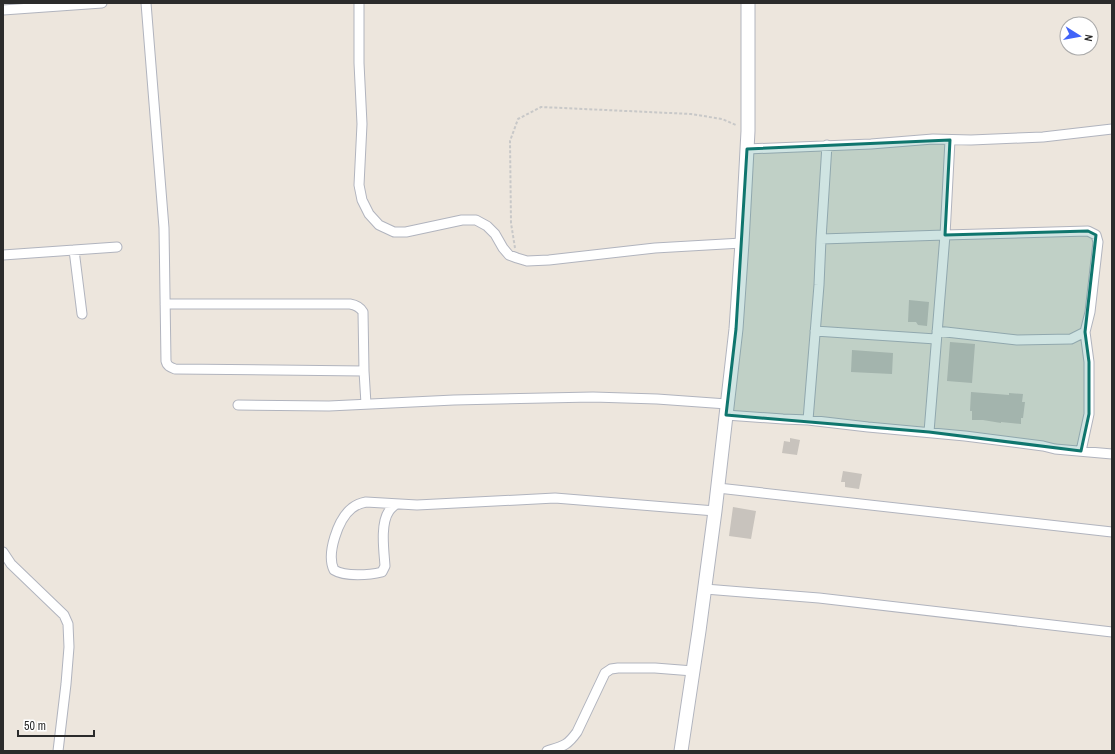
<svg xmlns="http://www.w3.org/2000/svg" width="1115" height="754" font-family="'Archivo Narrow',sans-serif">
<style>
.building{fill:#c8c3bd}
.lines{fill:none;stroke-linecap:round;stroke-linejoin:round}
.minor-casing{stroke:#b1b4be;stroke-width:11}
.secondary-casing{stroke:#b1b4be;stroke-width:15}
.path{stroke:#c8c8c8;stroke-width:2;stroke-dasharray:3 2;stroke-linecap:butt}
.minor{stroke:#fff;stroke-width:9}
.secondary{stroke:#fff;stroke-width:13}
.marked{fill:#0f766e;fill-opacity:0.2;stroke:#0f766e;stroke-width:3;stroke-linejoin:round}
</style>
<rect width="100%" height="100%" fill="#ede6dd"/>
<path class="building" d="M909,300l20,2 -2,24 -9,-1 -2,-3h-8z
M950,342l25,2 -3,39 -25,-2z
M852,350l41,3 -1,21 -41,-2z
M971,392l38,3v-2l14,1 -1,8h3l-2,16h-2v6l-20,-2v1l-18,-3h-11v-9h-2z
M790,438l10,2 -3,15 -15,-2 2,-12 6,1z
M843,471l19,3 -3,15 -14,-2v-5h-4z
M733,507l23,4 -5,28 -22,-3z"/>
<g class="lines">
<g class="minor-casing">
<path id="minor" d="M146,3l18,225 2,133c1,5 4,6 9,8l189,2 -1,-59c-3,-5 -7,-7 -13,-8h-185
M359,3v60l3,61 -3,61 3,15 7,14 10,11 15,7h12l56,-12h14l11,6 8,8 8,14 6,7 8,3 10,3 22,-1 106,-12 87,-5
M3,10l99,-7
M747,149l124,-5 62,-5 38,1 72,-3 69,-8
M821,239l124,-4 143,-4 8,4 2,7 -8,70 -5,20 -14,7 -54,1 -80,-9
M74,250l8,64
M3,255l114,-8
M815,331l121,8
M364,371l2,33
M238,405l91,1 125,-6 139,-3 64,2 70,5
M726,415l57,4 25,1 60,7 97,9 78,10 12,3 57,5
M808,420l11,-135 2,-46 6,-94
M929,432l16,-197 5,-95
M1081,451l8,-37v-52l-4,-30
M718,488l394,44
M396,504c-2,2 -5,4 -7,7 -9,13 -5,40 -4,55l-3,6c-12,3 -37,5 -48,-2 -8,-16 4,-51 18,-62 4,-3 9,-5 14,-6l51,3 138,-7 160,13
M3,552l8,12 53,51 4,9 1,23 -3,37 -8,67
M705,589l114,9 293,34
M547,751c16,-5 20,-5 30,-19l28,-59 6,-4 7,-1h37l38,3"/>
</g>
<g class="secondary-casing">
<path id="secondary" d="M681,751l18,-120 16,-120 21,-182 6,-86 6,-112v-128"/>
</g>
<path class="path" d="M515,248l-4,-25 -1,-82 8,-22 23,-12 150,7 31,5 14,6"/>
<use href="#minor" class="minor"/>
<use href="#secondary" class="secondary"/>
</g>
<path class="marked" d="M950,140l-5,95 143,-4 8,4 -11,97 4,30v52l-8,37 -152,-19 -203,-17 10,-86 11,-180z"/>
<rect width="1115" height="754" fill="none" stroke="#2b2b2b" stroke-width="8"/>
<g transform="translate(1079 36) rotate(101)"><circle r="19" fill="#ffffff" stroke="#aaaaaa"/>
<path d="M0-3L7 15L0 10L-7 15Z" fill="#4063f8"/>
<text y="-6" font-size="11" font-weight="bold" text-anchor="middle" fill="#2b2b2b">N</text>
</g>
<path d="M18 730v6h76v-6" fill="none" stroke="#2b2b2b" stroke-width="2"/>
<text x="24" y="730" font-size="12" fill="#2b2b2b" stroke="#ffffff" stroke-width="3" paint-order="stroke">50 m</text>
</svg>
